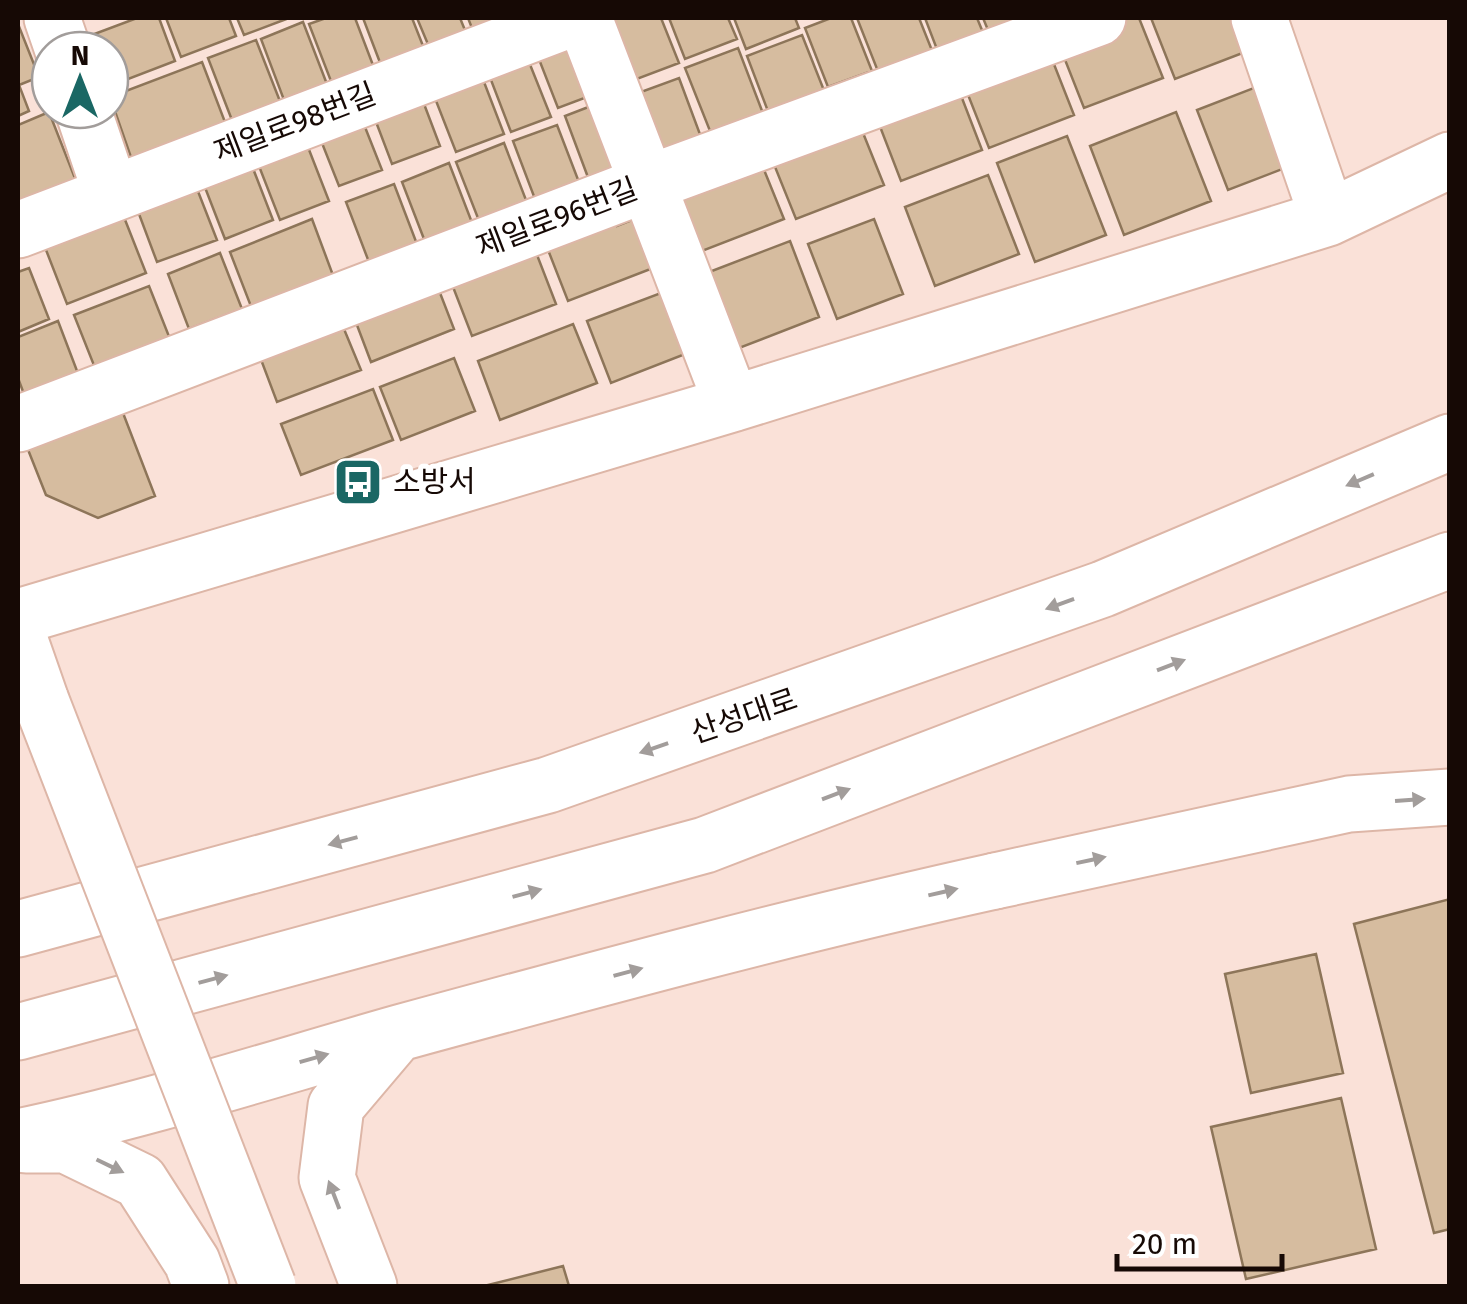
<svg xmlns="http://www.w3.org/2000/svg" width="1467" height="1304" font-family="'Fira Sans','Noto Sans KR',sans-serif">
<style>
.building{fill:#d6bc9f;stroke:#8d7559;stroke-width:2.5}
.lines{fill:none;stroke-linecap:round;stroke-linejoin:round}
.minor-casing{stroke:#ddb6a7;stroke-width:59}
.major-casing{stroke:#ddb6a7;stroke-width:59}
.minor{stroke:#fff;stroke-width:55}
.major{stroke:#fff;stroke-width:55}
.major-bridge-casing{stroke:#ddb6a7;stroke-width:59;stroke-linecap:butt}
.major-bridge{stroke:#fff;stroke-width:55}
.oneway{fill:#a29d9b}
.labels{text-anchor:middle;stroke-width:10;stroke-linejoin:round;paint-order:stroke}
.street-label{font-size:30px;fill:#160905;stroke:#fff}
.poi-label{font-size:30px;fill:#160905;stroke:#fff;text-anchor:start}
</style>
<rect width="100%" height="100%" fill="#fae1d8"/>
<path class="building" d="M137,18h22l16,43 -65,25v-36h-16l-5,-14z
M166,18h63l7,18 -55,21z
M237,18h52l-45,17z
M326,18h29l21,55 -42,16 -25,-65z
M363,18h49l15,38 -43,17z
M417,18h43l9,22 -37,14z
M468,18h50l-41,23z
M597,18h64l18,45 -58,22z
M669,18h59l9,21 -52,20z
M734,18h61l4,10 -53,21z
M831,18h20l21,53 -44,16 -23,-59z
M857,18h62l14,35 -54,21z
M925,18h52l7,17 -46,17z
M983,18h50l-43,17z
M1123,18h16l24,60 -79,30 -26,-66z
M1151,18h90l12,31 -78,30z
M303,22l27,70 -43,16 -26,-69z
M18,24l21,53 -20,8 10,26 -11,5z
M580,31l23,60 -45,17 -23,-59z
M802,35l23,58 -56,21 -22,-58z
M256,40l27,69 -48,19 -27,-70z
M1046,44l28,71 -85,33 -28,-71z
M738,48l26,68 -52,20 -27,-68z
M525,52l26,65 -40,15 -25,-65z
M202,62l26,68 -94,36 -24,-69z
M479,69l25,65 -48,18 -25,-64z
M679,78l22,59 -48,19 -23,-60z
M955,80l27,70 -81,31 -27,-70z
M1272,81l31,80 -75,29 -31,-80z
M421,96l19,50 -48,18 -19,-50z
M604,101l18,75 -30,12 -27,-72z
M49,112l29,74 -56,21 -4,-11v-71z
M1176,112l35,89 -87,34 -34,-89z
M361,117l21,53 -43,16 -21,-53z
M857,118l27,67 -88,34 -27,-67z
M557,125l25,65 -44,17 -25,-66z
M1067,136l39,99 -71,27 -38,-99z
M306,142l23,59 -49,19 -23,-59z
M504,143l27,70 -48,18 -27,-69z
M247,153l26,67 -48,19 -26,-67z
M758,155l26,64 -82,32 -25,-65z
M449,163l27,70 -47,19 -27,-70z
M988,175l31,79 -84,32 -30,-79z
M192,176l25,64 -60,22 -24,-64z
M394,184l26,68 -48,18 -26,-68z
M120,207l26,66 -79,31 -26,-67z
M611,211l6,15 30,-12 19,49 -98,38 -25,-64z
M312,219l22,59 -82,31 -22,-57z
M874,219l29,75 -66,25 -29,-75z
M790,241l29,76 -85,33 -30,-76z
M532,242l24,62 -84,32 -24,-62z
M220,253l22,56 -53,20 -21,-55z
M29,268l20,51 -31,13v-60z
M435,280l19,49 -83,33 -19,-50z
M149,286l23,58 -75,29 -23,-58z
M674,288l24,61 -87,34 -24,-62z
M339,317l22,53 -84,32 -20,-53z
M58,321l24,63 -54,21 -10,-27v-41z
M573,324l24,59 -97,37 -22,-59z
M454,358l21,53 -74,29 -21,-53z
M373,389l20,51 -92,35 -20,-51z
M118,400l37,96 -57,22 -52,-23 -23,-58z
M1450,899v330l-16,4 -80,-309z
M1316,954l27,119 -92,20 -26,-119z
M1341,1098l35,151 -130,30 -35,-152z
M563,1266l6,20h-85z"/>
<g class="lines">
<g class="minor-casing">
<path id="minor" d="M52,18l11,32
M584,18l148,386
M1259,18l69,200
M83,110l28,83
M18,230l556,-212
M18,424l631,-241 449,-165
M18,617l714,-213 596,-186 122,-58
M995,881l354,-77 101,-7"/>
</g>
<g class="major-casing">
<path id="major" d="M18,635l23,66
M18,929l530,-144 555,-196 347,-147
M18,1032l687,-187 745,-285
M18,1137c129,-27 254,-68 381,-104 198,-54 396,-108 596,-152
M26,1145h40l74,36 52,81 9,24
M369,1286l-42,-108 9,-72 61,-72"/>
</g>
<use href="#minor" class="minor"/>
<use href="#major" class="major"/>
<g class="major-bridge-casing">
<path id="major-bridge" d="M41,701l227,585"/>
</g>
<use href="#major-bridge" class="major-bridge"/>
</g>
<defs><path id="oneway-solid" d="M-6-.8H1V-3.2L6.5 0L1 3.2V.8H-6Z" transform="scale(2.5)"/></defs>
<g class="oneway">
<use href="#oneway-solid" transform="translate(1360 480) rotate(157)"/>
<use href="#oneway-solid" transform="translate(1060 604) rotate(160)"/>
<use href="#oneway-solid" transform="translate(1171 665) rotate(-21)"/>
<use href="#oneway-solid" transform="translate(654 748) rotate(161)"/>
<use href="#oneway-solid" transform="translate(836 794) rotate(-21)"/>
<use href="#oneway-solid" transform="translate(1410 800) rotate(-4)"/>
<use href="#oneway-solid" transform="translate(343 841) rotate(165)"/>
<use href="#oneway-solid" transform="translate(1091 860) rotate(-12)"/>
<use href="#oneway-solid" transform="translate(943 892) rotate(-13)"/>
<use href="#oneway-solid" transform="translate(527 893) rotate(-15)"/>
<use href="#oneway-solid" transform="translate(628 972) rotate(-15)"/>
<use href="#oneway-solid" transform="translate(213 979) rotate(-15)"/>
<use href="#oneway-solid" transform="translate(314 1058) rotate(-16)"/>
<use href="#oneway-solid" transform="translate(110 1166) rotate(26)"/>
<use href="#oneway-solid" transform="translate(334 1195) rotate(-111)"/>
</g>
<defs>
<g id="bus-square" transform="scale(2.5)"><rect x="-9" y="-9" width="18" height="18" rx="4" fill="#1a6764" stroke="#fff"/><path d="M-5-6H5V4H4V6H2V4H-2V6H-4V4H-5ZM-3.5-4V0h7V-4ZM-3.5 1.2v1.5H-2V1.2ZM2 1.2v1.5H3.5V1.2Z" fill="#fff"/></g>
</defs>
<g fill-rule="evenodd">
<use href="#bus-square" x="358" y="482"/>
</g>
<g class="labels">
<g class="street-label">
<text transform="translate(295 123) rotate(-21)" y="10">제일로98번길</text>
<text transform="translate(557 218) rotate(-21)" y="10">제일로96번길</text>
<text transform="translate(744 716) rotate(-19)" y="10">산성대로</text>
</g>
<g class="poi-label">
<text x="393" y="492">소방서</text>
</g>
</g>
<rect width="1467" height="1304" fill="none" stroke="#160905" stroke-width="40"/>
<g transform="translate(80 80)"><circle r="48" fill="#ffffff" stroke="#a29d9b" stroke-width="2.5"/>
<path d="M0-8L18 38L0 25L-18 38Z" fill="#1a6764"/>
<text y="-15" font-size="28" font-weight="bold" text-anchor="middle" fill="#160905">N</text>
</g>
<path d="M1117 1254v15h165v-15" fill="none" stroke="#160905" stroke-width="5"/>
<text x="1132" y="1254" font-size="30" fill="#160905" stroke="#ffffff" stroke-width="8" paint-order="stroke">20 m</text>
</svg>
